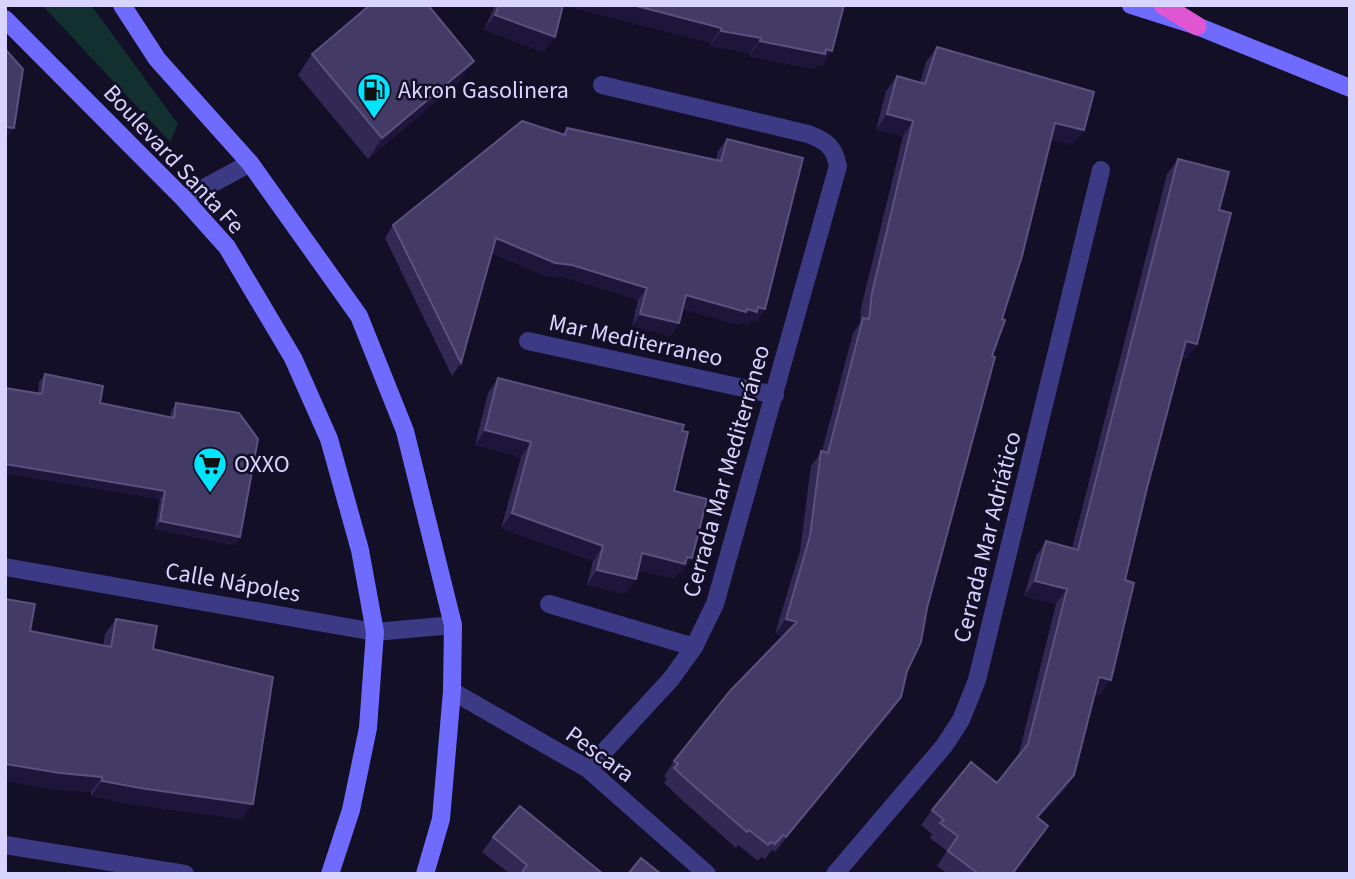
<svg xmlns="http://www.w3.org/2000/svg" width="1355" height="879" font-family="'Source Sans 3',sans-serif">
<style>
.green{fill:#12302f}
.lines{fill:none;stroke-linecap:round;stroke-linejoin:round}
.minor{stroke:#3d3a85;stroke-width:18}
.secondary{stroke:#6f6bff;stroke-width:18}
.trunk{stroke:#e055d1;stroke-width:19}
.wall{fill:#312854}
.shaded-wall{fill:#1d163a}
.building{fill:#433a66;stroke:#5a527e;stroke-width:2}
.labels{text-anchor:middle;stroke-width:5;stroke-linejoin:round;paint-order:stroke}
.poi-label{font-size:24px;fill:#d9d4ff;stroke:#130f26;text-anchor:start}
.street-label{font-size:24px;fill:#d9d4ff;stroke:#130f26}
</style>
<rect width="100%" height="100%" fill="#130f26"/>
<path class="green" d="M42,5h49l87,119 -8,18z"/>
<g class="lines">
<path class="minor" d="M184,199l66,-36
M528,341l247,54
M5,567l370,65 78,-7
M549,604l145,43
M452,691l136,78 119,105
M588,769l83,-90 23,-32 21,-43 123,-438c-4,-19 -11,-25 -30,-32l-206,-49
M5,845l180,29
M835,874l109,-128 17,-26 16,-40 124,-510"/>
<path class="secondary" d="M122,5l35,54 93,104 109,153 46,115 48,194 -1,66 -11,128 -16,55
M1131,5l66,21 153,62
M5,19l179,180 43,48 66,111 36,81 31,111 15,82 -7,96 -17,82 -21,64"/>
<path class="trunk" d="M1163,5l34,21"/>
</g>
<path class="wall" d="M495,5h349l-22,61 -5,-1 -3,4 -65,-13 1,-3 -40,-7 1,-3 -148,-38 -19,47 -60,-22z
M937,47l136,98 -22,-6 -144,532 -16,41 -116,140 -3,-2 -7,9 -4,-2 -3,4 -20,-16 -2,3 -52,-46 -20,-19 3,-4 -3,-3 10,-15 109,-125 -8,-2 25,-83 11,-85 11,-15 31,-118 7,-10 1,-15 42,-172 -27,-6 10,-39 11,-15 23,7 6,-21z
M312,54l147,28 -91,77 -70,-84z
M567,128l149,32 2,-9 9,-12 38,170 -9,13 -5,-2 -3,5 -8,-3 -2,3 -55,-16 -4,14 -9,13 -38,-10 6,-26 -74,-23 -18,-1 -54,-23 -31,110 -9,13 -67,-138 8,-13 170,-91z
M1178,159l19,185 -11,15 -4,-1 -35,130 -22,92 -25,115 -5,-1 -21,81 -10,16 -26,27 10,8 -35,48h-65l-11,-8 10,-15 -17,-13 2,-4 -11,-9 11,-15 65,-27 21,-26 38,-153 -32,-8 12,-40 10,-15 26,7 95,-374z
M45,374l55,29 70,14 1,-6 5,-8 64,134 -6,8 -79,-16 5,-30 -155,-26v-85l33,5 1,-11z
M498,378l184,53 -8,60 8,82 -3,-1 -5,6 -36,-8 -13,24 -38,-9 6,-24 -92,-33 20,-71 -46,-12 13,-52z
M116,619l37,30 89,170 -112,-15 -39,-8v-4l-42,-3 -19,-158 73,15 2,-12z
M493,837l110,37h-93l-28,-22z"/>
<path class="shaded-wall" d="M563,5h70l88,23 -10,15z
M495,15l60,22 -11,15 -60,-22z
M721,31l40,7 -11,15 -40,-7z
M760,41l66,8 6,2 -10,15 -5,-1 -3,4 -65,-13z
M474,61l-15,21 -91,77 14,-21z
M887,114l26,7 -10,15 -27,-6z
M1055,123l29,7 -11,15 -29,-7z
M5,127l9,1 -6,8h-3z
M496,238l76,27 75,23 -9,12 -74,-23 -18,-1 -58,-25z
M686,295l61,14 11,-2 7,2 -9,13 -5,-2 -3,5 -8,-3 -2,3 -60,-17z
M640,314l39,9 -9,13 -38,-10z
M1186,341l11,3 -11,15 -11,-3z
M485,430l46,12 -10,15 -46,-12z
M5,464l160,27 -5,8 -155,-26z
M512,513l91,33 -10,15 -92,-33z
M160,521l80,16 -6,8 -79,-16z
M642,553l45,4 5,1 -10,15 -3,-1 -5,6 -42,-10z
M597,570l39,9 -11,15 -38,-9z
M1035,581l32,8 -11,15 -32,-8z
M786,619l11,3 -10,15 -12,-3z
M1099,677l12,3 -11,15 -12,-3z
M901,697l-10,15 -116,140 11,-15z
M5,764l97,13 -11,15 -42,-3 -44,-8z
M1074,775l-10,16 -38,41 11,-15z
M102,781l151,23 -11,15 -112,-15 -39,-8z"/>
<path class="building" d="M370,5h58l46,56 -92,77 -70,-84z
M499,5h64l-8,32 -60,-22z
M633,5h211l-12,46 -6,-2 -1,5 -65,-13 1,-3 -40,-7v-3z
M937,47l157,45 -10,38 -29,-7 -33,133 -20,63 3,1 -13,36 3,1 -68,251 -6,34 -14,29 -6,26 -115,140 -3,-2 -8,9 -4,-2 -3,3 -19,-15 -2,2 -52,-45 -21,-19 4,-4 -4,-3 56,-70 67,-69 -11,-3 24,-83 11,-85 7,2 35,-135 6,1 3,-26 41,-172 -26,-7 10,-38 28,8z
M5,49l18,20 -9,59 -9,-1z
M522,121l43,14 2,-7 154,33 6,-22 76,19 -38,151 -7,-2 -1,5 -10,-3 -1,3 -60,-17 -7,28 -39,-9 7,-26 -75,-23 -17,-2 -59,-25 -35,125 -68,-138z
M1178,159l51,13 -10,38 12,3 -34,131 -11,-3 -39,147 -22,92 9,3 -23,97 -12,-3 -25,98 -37,42 11,9 -36,48h-33l-31,-23 10,-15 -18,-13 4,-3 -12,-10 39,-48 26,21 31,-39 39,-155 -32,-8 11,-40 32,9z
M45,374l58,12 -3,17 74,15 2,-15 63,10 19,26 -18,98 -80,-16 5,-30 -160,-27v-76l37,6z
M498,378l186,47 -2,6 6,1 -14,59 33,8 -15,59 -5,-1 -2,7 -43,-11 -6,26 -39,-9 6,-24 -91,-33 19,-71 -46,-12z
M5,599l30,5 -5,27 81,16 5,-28 41,7 -4,23 120,28 -20,127 -113,-16 -38,-7v-4l-42,-4 -55,-9z
M520,806l83,68h-82l6,-9 -34,-28z
M641,858l20,16h-33z"/>
<defs>
<g id="fuel-pin" transform="scale(1.75)"><path d="M0 17L-7.5 6A9.5 9.5 0 1 1 7.5 6Z" fill="#00e5ff" stroke="#130f26"/><path d="M-5.5-6h7V0h2V4h1.3V-2.5L3-4.5l.8-.8L6-3V5H2.5V1h-1V6h-7ZM-4.2-4.7v3.2H.2V-4.7Z" fill="#111"/></g>
<g id="supermarket-pin" transform="scale(1.75)"><path d="M0 17L-7.5 6A9.5 9.5 0 1 1 7.5 6Z" fill="#00e5ff" stroke="#130f26"/><path d="M-6-5.5h2.5l.6 2H6L4.5 2H-2.5L-4.4-4H-6ZM-1.5 3.2a1.3 1.3 0 1 0 .1 0ZM3 3.2a1.3 1.3 0 1 0 .1 0Z" fill="#111"/></g>
</defs>
<g fill-rule="evenodd">
<use href="#fuel-pin" x="374" y="90"/>
<use href="#supermarket-pin" x="210" y="464"/>
</g>
<g class="labels">
<g class="poi-label">
<text x="398" y="98">Akron Gasolinera</text>
<text x="234" y="472">OXXO</text>
</g>
<g class="street-label">
<text transform="translate(174 159) rotate(47)" y="8">Boulevard Santa Fe</text>
<text transform="translate(636 340) rotate(12)" y="8">Mar Mediterraneo</text>
<text transform="translate(726 471) rotate(-74)" y="8">Cerrada Mar Mediterráneo</text>
<text transform="translate(987 537) rotate(-76)" y="8">Cerrada Mar Adriático</text>
<text transform="translate(233 582) rotate(10)" y="8">Calle Nápoles</text>
<text transform="translate(600 754) rotate(36)" y="8">Pescara</text>
</g>
</g>
<rect width="1355" height="879" fill="none" stroke="#d9d4ff" stroke-width="14"/>
</svg>
